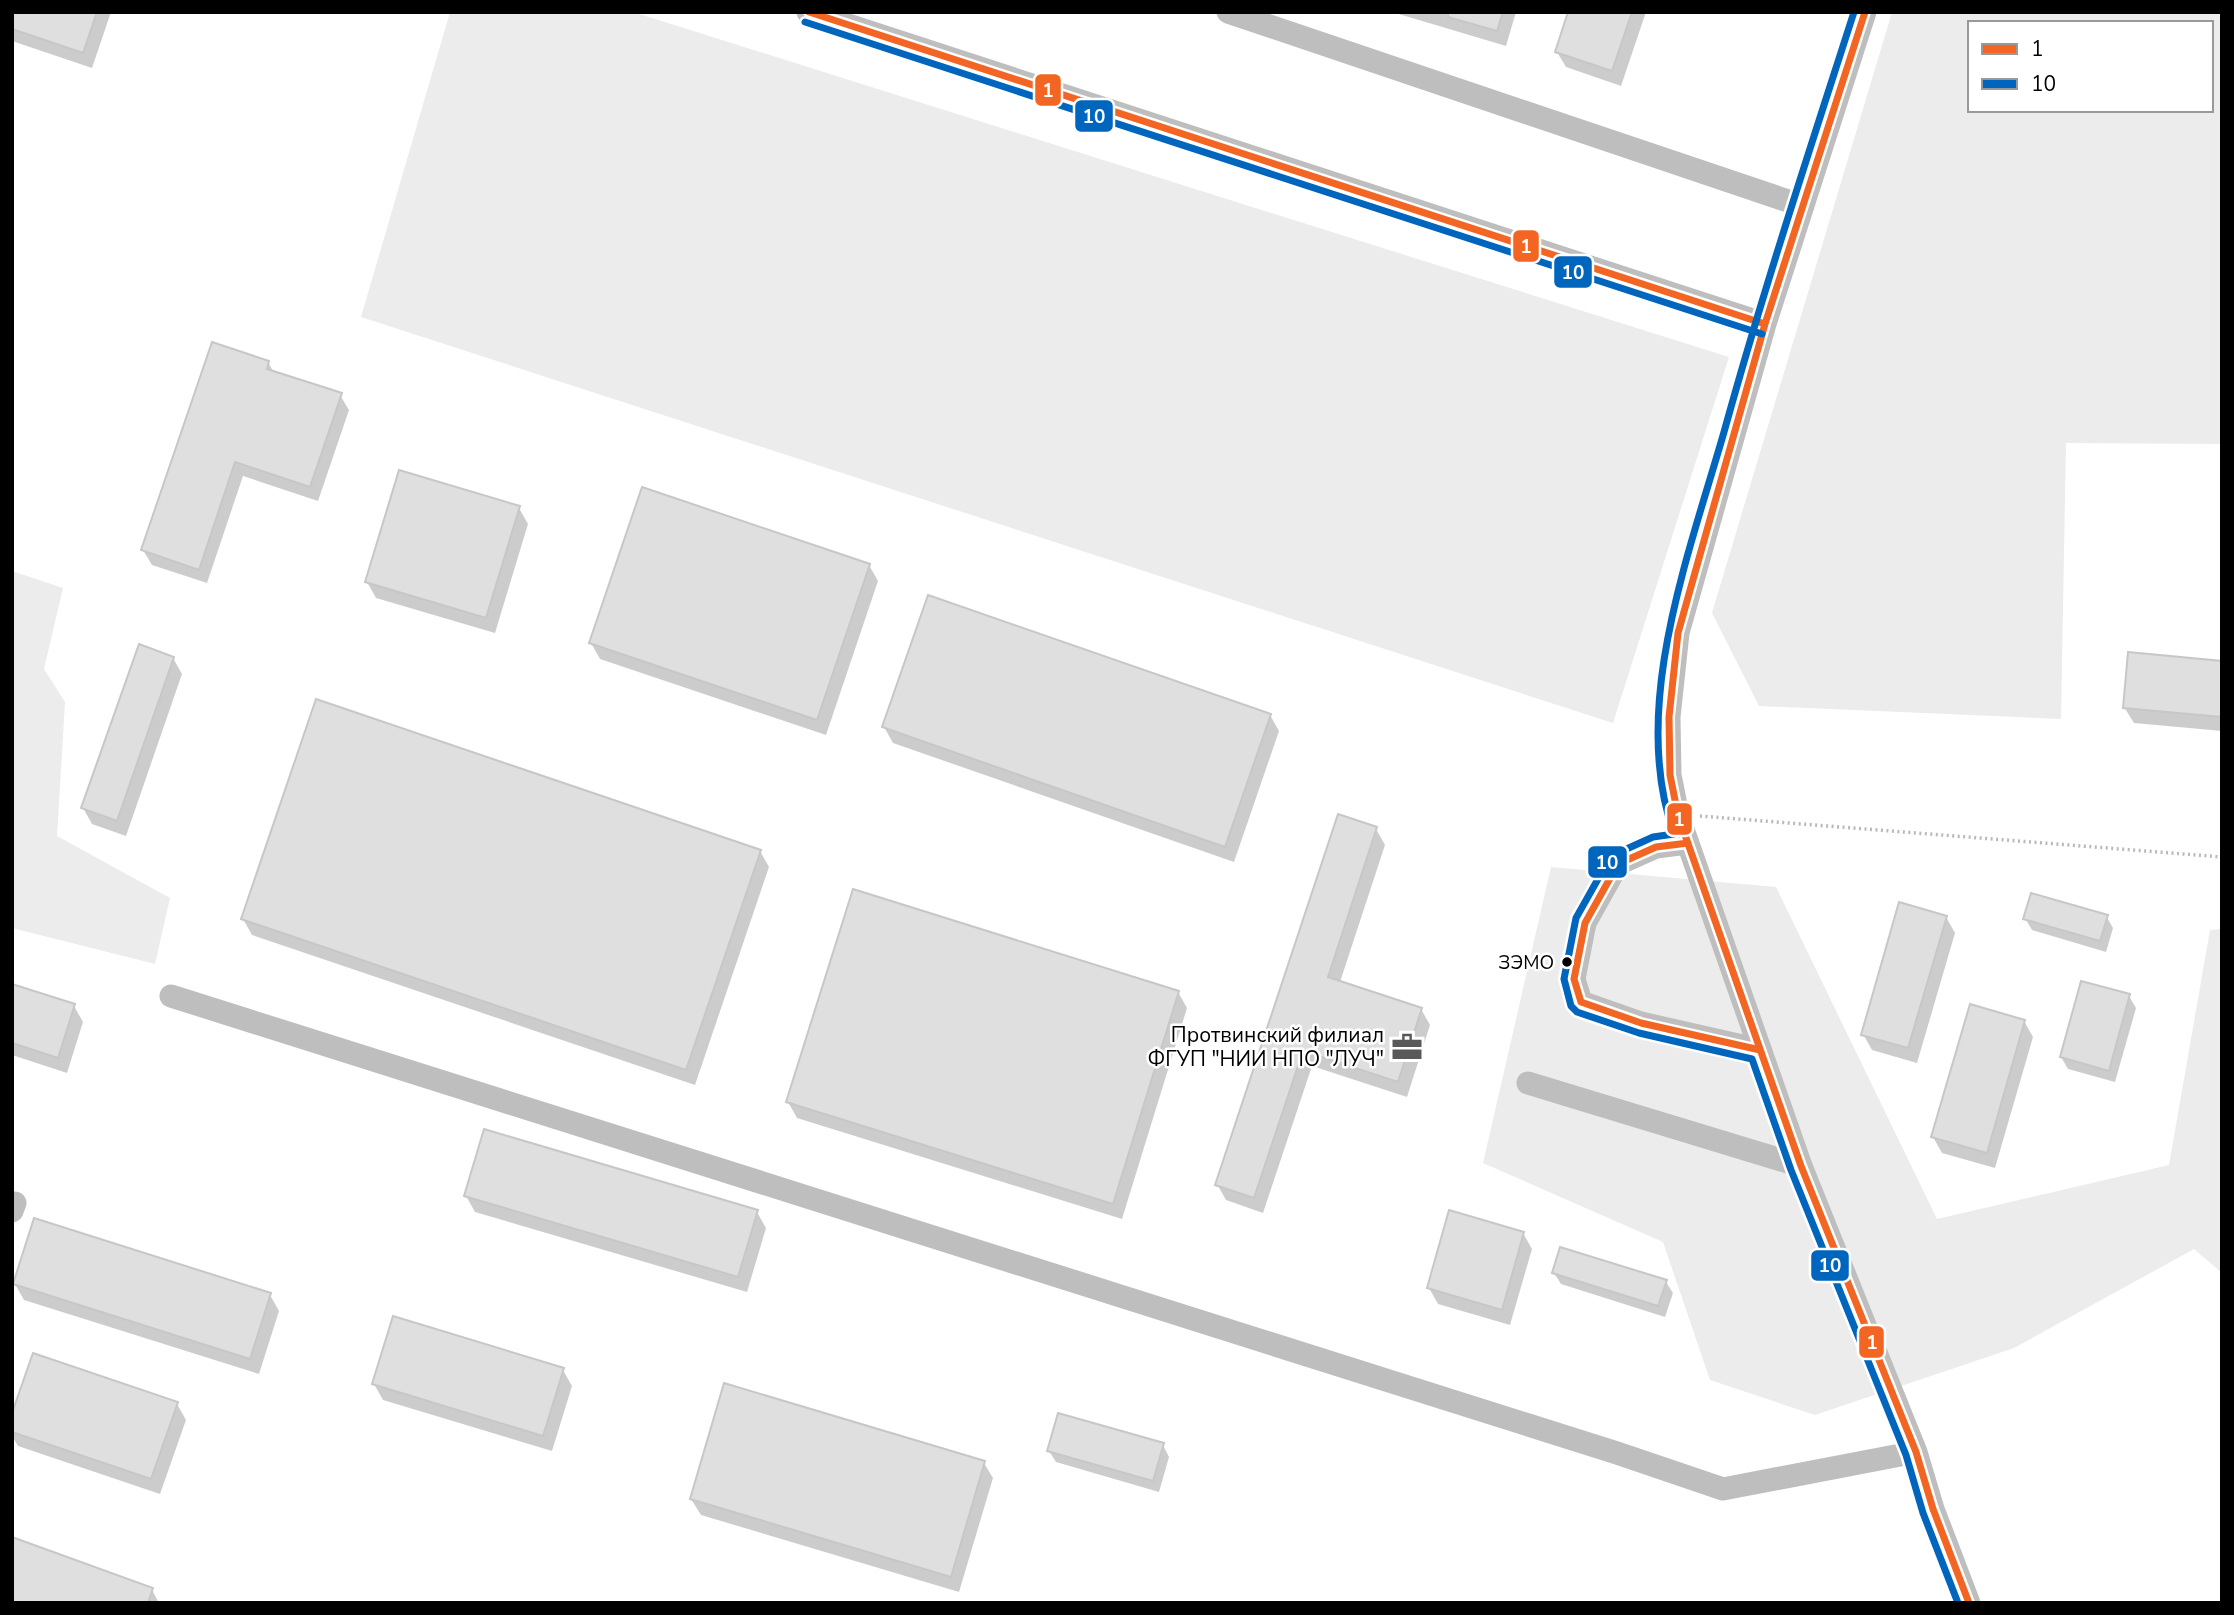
<svg xmlns="http://www.w3.org/2000/svg" width="2234" height="1615" font-family="'Nunito Sans',sans-serif">
<style>
.green{fill:#ececec;fill-rule:evenodd}
.shadow{fill:#0003}
.building{fill:#dfdfdf;stroke:#c7c7c7;stroke-width:2}
.lines{fill:none;stroke-linecap:round;stroke-linejoin:round}
.path{stroke:#b9b9b9;stroke-width:3.5;stroke-dasharray:2 3.5;stroke-linecap:butt}
.minor{stroke:#bebebe;stroke-width:23}
.bus-1-casing{stroke:#fff;stroke-width:12}
.bus-2-casing{stroke:#fff;stroke-width:12}
.bus-1{stroke:#f26522;stroke-width:7}
.bus-2{stroke:#0065bd;stroke-width:7}
.bus-dot{fill:#000;stroke:#fff;stroke-width:2.5}
.labels{text-anchor:middle;stroke-width:5;stroke-linejoin:round;paint-order:stroke}
.bus-label{font-size:19px;fill:#000;stroke:#fff;text-anchor:end}
.poi-label{font-size:21px;fill:#000;stroke:#fff;text-anchor:end}
.line-badge{stroke:#fff;stroke-width:2.5}
.badge-label{font-size:19px;text-anchor:middle;font-weight:bold;fill:#fff}
</style>
<rect width="100%" height="100%" fill="#fff"/>
<path class="green" d="M450,12h183l1096,345 -116,366 -1252,-406z
M1892,12h330v432l-156,-1 -5,276 -302,-13 -47,-93zM1970,23h241v87h-241z
M12,571l51,17 -19,81 21,33 -8,134 113,62 -15,66 -143,-36z
M1551,867l225,20 161,332 232,-54 41,-235 12,-1v344l-28,-24 -180,99 -199,67 -105,-35 -47,-138 -180,-79z"/>
<path class="shadow" d="M12,12h99l-19,56 -80,-27z
M1392,12h124l-10,34z
M1570,12h76l-25,74 -55,-19 -9,-15z
M268,362l6,11 66,22 9,15 -31,91 -75,-25 -36,107 -55,-18 -9,-15z
M519,508l9,16 -33,109 -119,-35 -9,-16z
M869,565l9,16 -52,154 -226,-76 -9,-16z
M173,658l9,16 -56,162 -34,-12 -9,-16z
M2222,663v68l-88,-8 -10,-16z
M1270,715l9,16 -45,131 -341,-119 -9,-16z
M1376,829l9,16 -45,137 81,27 9,16 -23,72 -95,-31 -49,147 -37,-13 -9,-16z
M760,851l9,16 -74,218 -443,-150 -9,-16z
M2106,916l7,12 -7,24 -74,-22 -7,-12z
M1946,917l9,16 -38,130 -45,-13 -9,-16z
M12,986l62,20 9,16 -16,51 -55,-18z
M1178,992l9,16 -65,211 -325,-101 -9,-16z
M2129,996l7,12 -21,74 -47,-13 -7,-12z
M2024,1021l9,16 -38,131 -53,-15 -9,-16z
M466,1196l291,16 9,16 -19,64 -272,-80z
M1523,1233l9,16 -22,76 -72,-21 -9,-16z
M1554,1273l112,9 7,11 -8,24 -104,-33z
M15,1284l255,11 9,16 -20,63 -235,-74z
M563,1370l9,16 -20,65 -169,-51 -9,-16z
M177,1404l9,16 -26,74 -142,-48 -6,-10v-17z
M1163,1445l6,12 -10,35 -103,-30 -7,-11z
M984,1463l9,15 -34,114 -258,-77 -10,-16z
M152,1590l7,13h-147z"/>
<path class="building" d="M12,12h85l-14,41 -71,-24z
M1448,12h55l-6,19 -49,-14z
M1568,12h64l-20,59 -57,-19z
M212,342l57,19 -2,8 75,24 -32,94 -75,-25 -36,108 -58,-20z
M399,470l121,36 -34,112 -121,-36z
M642,487l228,77 -53,156 -228,-77z
M928,595l343,119 -46,133 -343,-120z
M139,644l35,13 -57,164 -36,-13z
M2128,652l94,9v56l-99,-9z
M316,699l445,151 -75,220 -445,-151z
M1338,814l39,13 -49,150 94,31 -24,74 -95,-31 -49,147 -39,-13z
M853,889l326,102 -66,213 -327,-102z
M2031,893l77,22 -8,26 -77,-22z
M1899,902l48,14 -39,132 -47,-13z
M2081,981l49,13 -21,77 -49,-14z
M12,984l63,20 -17,54 -46,-15z
M1970,1004l55,16 -38,133 -56,-16z
M484,1129l274,81 -20,67 -274,-81z
M1449,1210l75,22 -22,78 -75,-22z
M34,1218l237,75 -21,66 -237,-75z
M1560,1247l107,33 -9,26 -106,-33z
M393,1316l171,52 -21,68 -171,-52z
M33,1353l145,49 -27,77 -139,-47v-19z
M724,1383l261,78 -34,116 -261,-78z
M1058,1413l106,30 -11,38 -106,-30z
M12,1537l141,51 -5,15h-136z"/>
<g class="lines">
<path class="path" d="M1700,816l522,41"/>
<path class="minor" d="M808,12l957,312
M1228,12l575,194
M1865,12l-100,312 -87,309 -9,84 1,58 8,40 123,351 115,286 17,57 36,94
M1688,843l-32,4 -38,17 -33,59 -11,56 7,23 60,21 119,27
M171,996l1446,457 106,36 193,-37
M1528,1083l273,83
M12,1211l3,-8"/>
<g class="bus-1-casing">
<path id="bus-1" d="M809,12l956,312
M1865,12l-100,312 -87,309 -9,84 1,58 8,40 123,351 115,286 17,57 36,94
M1688,843l-32,4 -38,17 -33,59 -11,56 7,23 60,21 119,27"/>
</g>
<g class="bus-2-casing">
<path id="bus-2" d="M1854,12c-45,140 -91,279 -130,420 -35,122 -95,277 -50,402l-21,3 -42,19 -35,62 -12,61 7,27 6,6 62,21 113,26 39,111 115,285 17,58 35,90
M805,22l957,312"/>
</g>
<use href="#bus-1" class="bus-1"/>
<use href="#bus-2" class="bus-2"/>
</g>
<defs>
<g id="office-bare" transform="scale(2.415)"><path d="M-6-3h4V-5.5h4V-3h4V5H-6ZM-1-4.5V-3h2v-1.5ZM-6 0V1H6V0Z" fill="#595959" stroke="#fff" stroke-width="2.5" paint-order="stroke"/></g>
</defs>
<g fill-rule="evenodd">
<use href="#office-bare" x="1407" y="1047"/>
</g>
<circle class="bus-dot" cx="1567" cy="962" r="6"/>
<g class="labels">
<g class="bus-label">
<text x="1554" y="969">ЗЭМО</text>
</g>
<g class="poi-label">
<text x="1384" y="1042">Протвинский филиал<tspan x="1384" dy="24">ФГУП "НИИ НПО "ЛУЧ"</tspan></text>
</g>
</g>
<g class="line-badge">
<rect x="1034" y="73" width="28" height="34" rx="7" fill="#f26522"/>
<rect x="1074" y="99" width="40" height="34" rx="7" fill="#0065bd"/>
<rect x="1512" y="229" width="28" height="34" rx="7" fill="#f26522"/>
<rect x="1553" y="255" width="40" height="34" rx="7" fill="#0065bd"/>
<rect x="1666" y="802" width="27" height="34" rx="7" fill="#f26522"/>
<rect x="1587" y="845" width="41" height="34" rx="7" fill="#0065bd"/>
<rect x="1810" y="1249" width="40" height="33" rx="7" fill="#0065bd"/>
<rect x="1858" y="1325" width="27" height="34" rx="7" fill="#f26522"/>
</g>
<g class="badge-label">
<text x="1048" y="97">1</text>
<text x="1094" y="123">10</text>
<text x="1526" y="253">1</text>
<text x="1573" y="279">10</text>
<text x="1679" y="826">1</text>
<text x="1607" y="869">10</text>
<text x="1830" y="1272">10</text>
<text x="1872" y="1349">1</text>
</g>
<rect width="2234" height="1615" fill="none" stroke="#000000" stroke-width="28"/>
<rect x="1968" y="21" width="245" height="91" fill="#ffffff" stroke="#999999" stroke-width="2"/>
<rect x="1982" y="44" width="35" height="10" fill="#f26522" stroke="#999999" stroke-width="2"/>
<text x="2031" y="56" font-size="21" fill="#000000">1</text>
<rect x="1982" y="79" width="35" height="10" fill="#0065bd" stroke="#999999" stroke-width="2"/>
<text x="2031" y="91" font-size="21" fill="#000000">10</text>
</svg>
